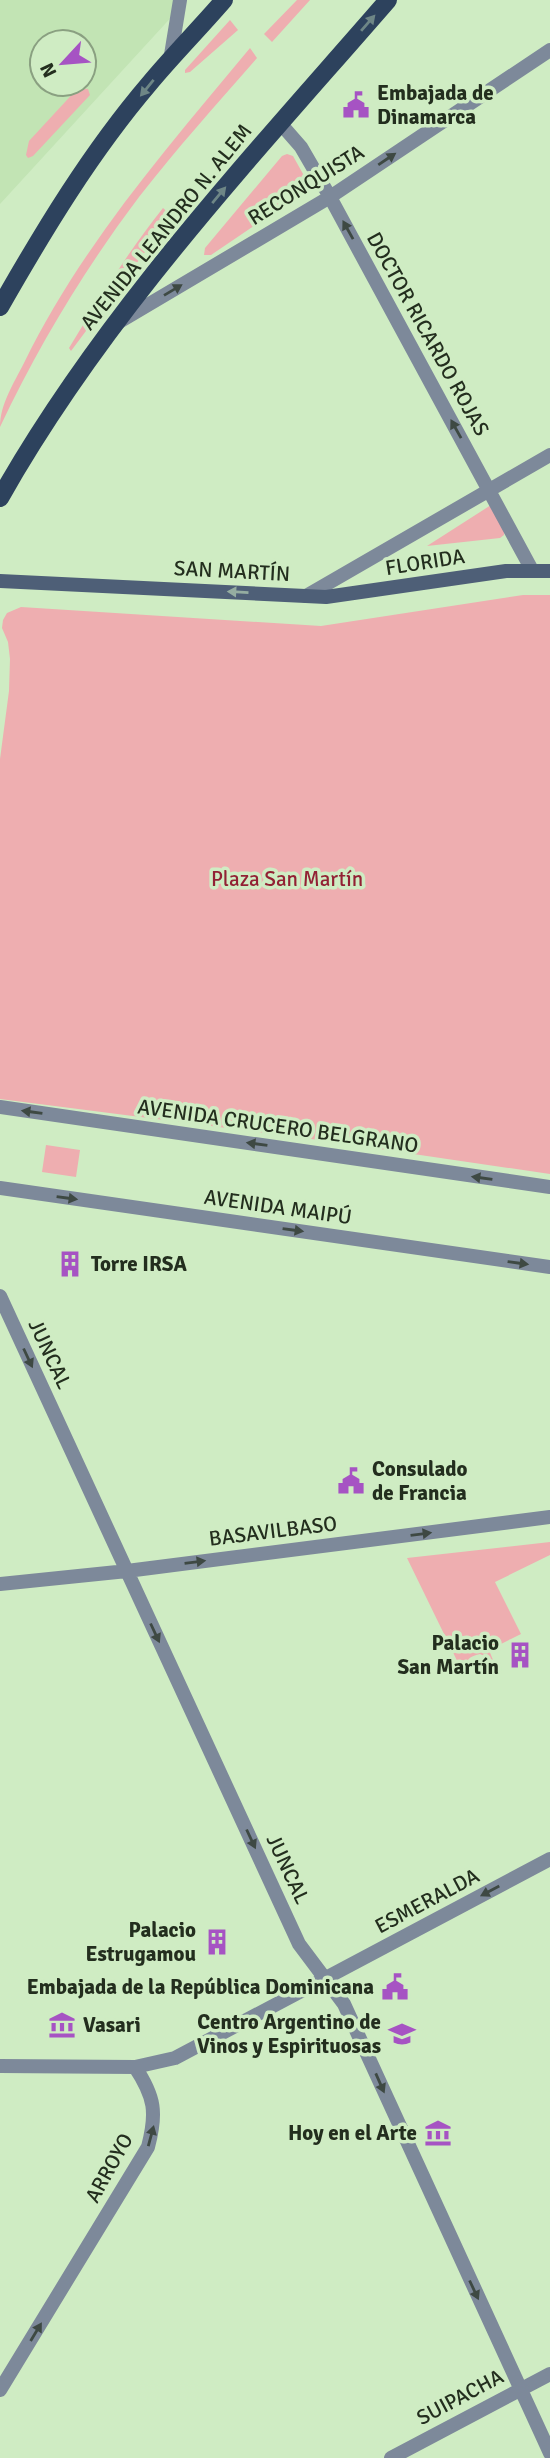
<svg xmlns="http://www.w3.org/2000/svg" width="550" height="2458" font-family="Signika,sans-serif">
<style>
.built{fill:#c2e4b4;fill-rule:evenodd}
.green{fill:#eeaeb0}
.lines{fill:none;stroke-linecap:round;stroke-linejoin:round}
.minor{stroke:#7d899a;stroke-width:14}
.tertiary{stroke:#7d899a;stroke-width:14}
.secondary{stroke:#4e5f77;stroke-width:14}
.primary{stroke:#2d425d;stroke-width:18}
.oneway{fill:#6e8686}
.oneway2{fill:#3e4943}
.oneway3{fill:#95ada1}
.labels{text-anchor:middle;stroke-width:7;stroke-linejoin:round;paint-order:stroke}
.poi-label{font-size:21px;font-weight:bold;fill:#232e1e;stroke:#cfecc3;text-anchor:end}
.street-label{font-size:21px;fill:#232e1e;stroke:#cfecc3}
.park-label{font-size:21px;fill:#922134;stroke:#cfecc3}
</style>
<rect width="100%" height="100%" fill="#cfecc3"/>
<path class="built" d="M0,0h187l-187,204zM42,42h42v42h-42z"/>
<path class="green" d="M297,0h13l-38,42 -8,-8z
M230,20l8,10 -48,42 -5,1v-3z
M250,48l7,10c-40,46 -81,91 -118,139 -55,73 -100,148 -139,230 0,-23 14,-44 24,-64 57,-117 143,-215 226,-315z
M78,88l10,1 2,6 -57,61 -5,2 -2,-3 3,-14z
M287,154l6,2 14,25v9l-96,65h-7l1,-7 77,-92z
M163,208l9,8 -101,135 -2,-3c29,-48 59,-96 94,-140z
M491,505l13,24v6l-4,3 -73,8z
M523,595h27v579l-252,-37 -298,-38v-340l9,-68 1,-32 -2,-17 -6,-14 1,-8 4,-7 14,-6 300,19z
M46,1145l34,5 -4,27 -34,-5z
M550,1542v13l-55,27 26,52 -32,16 4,10 -13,-6c-12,2 -17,9 -16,21l-57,-117z"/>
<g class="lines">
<path class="minor" d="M170,61l10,-61
M280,123l21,24 29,50 202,373
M119,322l211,-125 220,-147
M306,596l244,-141
M0,1296l299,648 45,60 206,449
M0,1584l127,-13 423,-54
M0,2066l135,1 40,-9 375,-199
M0,2390l148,-243c9,-34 7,-50 -13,-80
M391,2458l159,-84"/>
<path class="tertiary" d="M0,1107l550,80
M0,1188l550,79"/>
<path class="secondary" d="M0,581l326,16 180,-26h44"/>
<path class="primary" d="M0,307c44,-77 91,-155 149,-223 24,-29 51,-56 75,-84
M0,498c104,-184 250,-339 388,-498"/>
</g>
<defs><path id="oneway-solid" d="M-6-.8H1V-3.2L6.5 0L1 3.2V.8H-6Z" transform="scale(1.75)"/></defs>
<g class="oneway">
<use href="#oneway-solid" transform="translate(368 23) rotate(-49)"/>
<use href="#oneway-solid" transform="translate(147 88) rotate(129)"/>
<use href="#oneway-solid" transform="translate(219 195) rotate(-50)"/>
</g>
<g class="oneway2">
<use href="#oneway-solid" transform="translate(387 159) rotate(-34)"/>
<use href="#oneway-solid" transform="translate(348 230) rotate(-119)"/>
<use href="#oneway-solid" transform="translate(173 290) rotate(-31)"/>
<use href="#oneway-solid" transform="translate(456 429) rotate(-119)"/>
<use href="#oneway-solid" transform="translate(32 1112) rotate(-172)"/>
<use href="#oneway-solid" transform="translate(257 1144) rotate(-172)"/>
<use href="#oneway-solid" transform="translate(482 1178) rotate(-172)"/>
<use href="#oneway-solid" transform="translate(67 1198) rotate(8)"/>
<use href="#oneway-solid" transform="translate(293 1230) rotate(8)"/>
<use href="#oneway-solid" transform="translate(518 1263) rotate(8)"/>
<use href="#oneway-solid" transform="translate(28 1358) rotate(65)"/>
<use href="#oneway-solid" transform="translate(421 1534) rotate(-7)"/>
<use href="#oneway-solid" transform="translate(195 1562) rotate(-7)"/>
<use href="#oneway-solid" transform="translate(155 1633) rotate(65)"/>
<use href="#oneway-solid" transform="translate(251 1839) rotate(65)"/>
<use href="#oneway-solid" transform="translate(490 1891) rotate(152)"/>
<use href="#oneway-solid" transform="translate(380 2083) rotate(66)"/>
<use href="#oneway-solid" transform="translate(151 2136) rotate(-75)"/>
<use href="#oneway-solid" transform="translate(474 2290) rotate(65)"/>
<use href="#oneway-solid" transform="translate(36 2332) rotate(-59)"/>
</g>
<use class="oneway3" href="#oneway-solid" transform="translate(238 592) rotate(-177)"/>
<defs>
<g id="civic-bare" transform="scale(2.1)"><path d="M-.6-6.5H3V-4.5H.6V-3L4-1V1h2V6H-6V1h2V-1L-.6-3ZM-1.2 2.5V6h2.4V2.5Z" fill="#a653c3" stroke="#cfecc3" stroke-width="2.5" paint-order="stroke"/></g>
<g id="building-bare" transform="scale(2.1)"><path d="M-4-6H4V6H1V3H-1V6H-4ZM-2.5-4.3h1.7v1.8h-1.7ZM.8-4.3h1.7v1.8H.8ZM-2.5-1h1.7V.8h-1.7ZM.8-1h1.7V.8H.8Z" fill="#a653c3" stroke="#cfecc3" stroke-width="2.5" paint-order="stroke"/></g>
<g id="museum-bare" transform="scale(2.1)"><path d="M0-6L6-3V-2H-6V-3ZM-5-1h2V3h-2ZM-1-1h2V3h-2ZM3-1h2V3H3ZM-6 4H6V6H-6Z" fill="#a653c3" stroke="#cfecc3" stroke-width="2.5" paint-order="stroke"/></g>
<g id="university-bare" transform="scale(2.1)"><path d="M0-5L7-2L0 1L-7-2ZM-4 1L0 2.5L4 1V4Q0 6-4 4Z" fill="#a653c3" stroke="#cfecc3" stroke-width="2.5" paint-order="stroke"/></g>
</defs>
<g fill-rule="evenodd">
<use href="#civic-bare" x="356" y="105"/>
<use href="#building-bare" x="70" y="1264"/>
<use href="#civic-bare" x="351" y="1481"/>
<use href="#building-bare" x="520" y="1655"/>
<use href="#building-bare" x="217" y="1942"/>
<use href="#civic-bare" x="395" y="1987"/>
<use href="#museum-bare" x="62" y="2025"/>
<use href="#university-bare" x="402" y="2034"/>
<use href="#museum-bare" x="438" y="2133"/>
</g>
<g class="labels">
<g class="poi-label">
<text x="377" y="100" text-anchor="start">Embajada de<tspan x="377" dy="24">Dinamarca</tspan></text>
<text x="91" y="1271" text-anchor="start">Torre IRSA</text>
<text x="372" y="1476" text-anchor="start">Consulado<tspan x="372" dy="24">de Francia</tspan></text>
<text x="499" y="1650">Palacio<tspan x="499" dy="24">San Martín</tspan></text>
<text x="196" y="1937">Palacio<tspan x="196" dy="24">Estrugamou</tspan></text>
<text x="374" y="1994">Embajada de la República Dominicana</text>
<text x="381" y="2029">Centro Argentino de<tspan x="381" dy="24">Vinos y Espirituosas</tspan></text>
<text x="83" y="2032" text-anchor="start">Vasari</text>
<text x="417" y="2140">Hoy en el Arte</text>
</g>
<g class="street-label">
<text transform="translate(306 185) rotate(-32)" y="7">RECONQUISTA</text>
<text transform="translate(166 227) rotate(-51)" y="7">AVENIDA LEANDRO N. ALEM</text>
<text transform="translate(428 334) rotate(61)" y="7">DOCTOR RICARDO ROJAS</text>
<text transform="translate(425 562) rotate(-9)" y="7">FLORIDA</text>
<text transform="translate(232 571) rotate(3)" y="7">SAN MARTÍN</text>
<text transform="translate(278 1126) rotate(8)" y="7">AVENIDA CRUCERO BELGRANO</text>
<text transform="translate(278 1207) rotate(8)" y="7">AVENIDA MAIPÚ</text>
<text transform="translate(50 1354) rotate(65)" y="7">JUNCAL</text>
<text transform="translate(273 1531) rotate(-7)" y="7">BASAVILBASO</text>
<text transform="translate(288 1869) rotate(65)" y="7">JUNCAL</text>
<text transform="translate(427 1901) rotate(-28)" y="7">ESMERALDA</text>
<text transform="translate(109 2168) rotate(-61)" y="7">ARROYO</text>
<text transform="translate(460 2397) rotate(-28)" y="7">SUIPACHA</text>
</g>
<g class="park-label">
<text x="287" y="886">Plaza San Martín</text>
</g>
</g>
<g transform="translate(63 63) rotate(244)"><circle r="33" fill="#cfecc3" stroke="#8aa081" stroke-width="2"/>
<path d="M0-5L12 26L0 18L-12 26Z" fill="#a653c3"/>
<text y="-10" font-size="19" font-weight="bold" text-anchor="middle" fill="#232e1e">N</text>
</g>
</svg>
